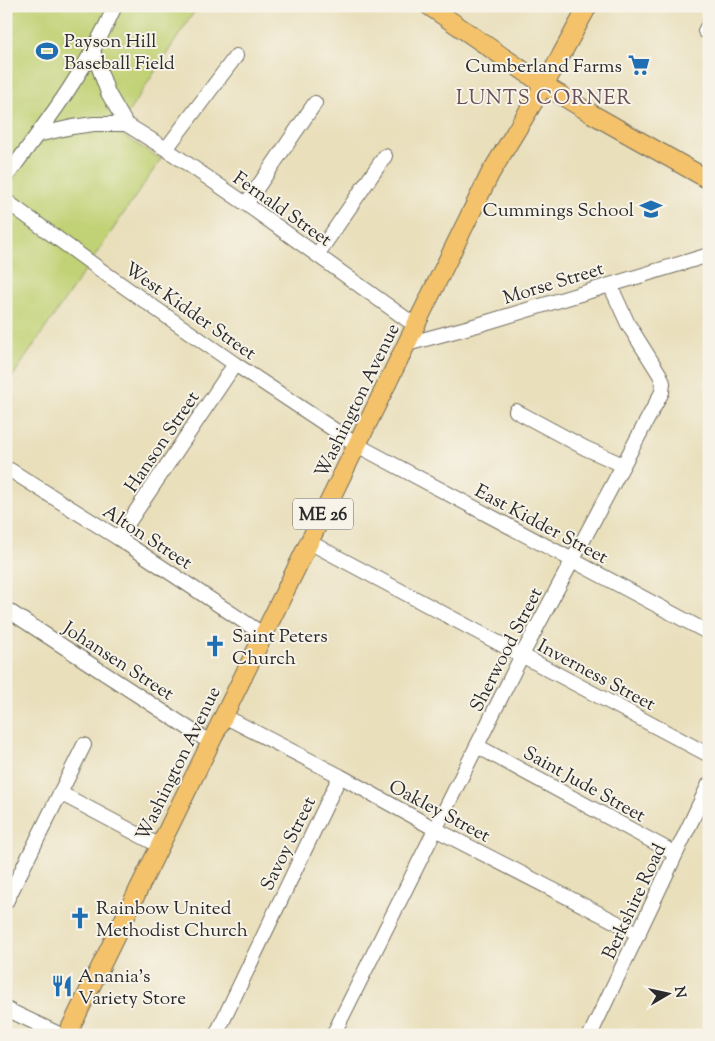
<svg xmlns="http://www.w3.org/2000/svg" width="715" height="1041" font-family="'Sorts Mill Goudy',serif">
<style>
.green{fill:#c1d174;stroke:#767e50}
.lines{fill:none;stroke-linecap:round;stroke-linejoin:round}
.minor-casing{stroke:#6e6a5d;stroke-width:16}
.major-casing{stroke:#6e6a5d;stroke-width:20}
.minor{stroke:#fff;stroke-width:14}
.major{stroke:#f3c26a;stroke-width:18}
.labels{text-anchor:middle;stroke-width:4;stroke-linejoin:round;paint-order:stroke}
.shield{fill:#f7f3e8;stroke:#686764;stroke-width:1}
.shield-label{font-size:18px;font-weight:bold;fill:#2b2b2b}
.poi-label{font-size:19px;fill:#2b2b2b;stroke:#f7f3e8;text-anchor:start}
.street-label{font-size:19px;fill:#2b2b2b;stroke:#f7f3e8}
.neighbourhood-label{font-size:20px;letter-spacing:1px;fill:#674e57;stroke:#f7f3e8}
</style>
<rect width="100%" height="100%" fill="#f7f3e8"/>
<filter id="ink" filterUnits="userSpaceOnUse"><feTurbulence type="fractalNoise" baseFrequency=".02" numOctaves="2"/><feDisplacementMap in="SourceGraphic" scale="10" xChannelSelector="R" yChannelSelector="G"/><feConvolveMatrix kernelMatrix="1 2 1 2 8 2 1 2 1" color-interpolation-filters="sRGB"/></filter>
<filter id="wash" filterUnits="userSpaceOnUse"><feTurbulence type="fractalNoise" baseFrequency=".0096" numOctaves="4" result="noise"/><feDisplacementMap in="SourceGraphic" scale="20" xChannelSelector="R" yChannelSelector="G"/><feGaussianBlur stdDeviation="1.12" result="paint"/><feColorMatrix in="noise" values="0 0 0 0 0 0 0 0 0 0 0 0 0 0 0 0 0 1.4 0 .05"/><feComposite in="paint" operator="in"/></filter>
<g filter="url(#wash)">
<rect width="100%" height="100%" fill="#e9dfbb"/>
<path class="green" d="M6,6h192l-82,125 45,28 -155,227z"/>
</g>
<g filter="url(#ink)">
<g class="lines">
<g class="minor-casing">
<path id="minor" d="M705,31l4,-7
M93,51l15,42 18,31 40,25 80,55 170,122
M37,135l35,-8 22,-3h32
M166,149l70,-93
M6,177c40,-54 82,-109 109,-171
M6,201l103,75 126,88 122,81 352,188
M246,204l69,-101
M317,255l68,-99
M407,344l74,-20 228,-69
M516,411l69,37 38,17
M10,470l108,68 146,97
M118,538l117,-174
M309,542l400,213
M6,609l205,134
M224,716l116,60 95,53 204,105
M477,746l199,108
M60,793l100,53
M6,902l78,-157
M6,1009l55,26
M216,1035l124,-259
M333,1035l189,-380 140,-263 1,-9 -3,-8 -32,-51 -18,-39
M590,1035l119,-251"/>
</g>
<g class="major-casing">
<path id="major" d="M429,6l115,79 48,29 117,66
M67,1035l423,-861 63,-104 35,-64"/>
</g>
<use href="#minor" class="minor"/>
<use href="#major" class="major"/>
</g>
</g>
<defs>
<g id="stadium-bare" transform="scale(1.725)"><path d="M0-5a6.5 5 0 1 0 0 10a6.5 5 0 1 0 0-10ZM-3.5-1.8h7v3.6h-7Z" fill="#1f6fb2" stroke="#f7f3e8" stroke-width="2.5" paint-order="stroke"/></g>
<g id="supermarket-bare" transform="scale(1.725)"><path d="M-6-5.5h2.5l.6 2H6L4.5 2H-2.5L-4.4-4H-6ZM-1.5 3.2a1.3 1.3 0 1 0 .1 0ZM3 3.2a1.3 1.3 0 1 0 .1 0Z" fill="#1f6fb2" stroke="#f7f3e8" stroke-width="2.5" paint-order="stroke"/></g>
<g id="school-bare" transform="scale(1.725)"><path d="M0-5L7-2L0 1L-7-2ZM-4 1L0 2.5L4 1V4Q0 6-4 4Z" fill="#1f6fb2" stroke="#f7f3e8" stroke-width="2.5" paint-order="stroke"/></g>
<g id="church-bare" transform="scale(1.725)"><path d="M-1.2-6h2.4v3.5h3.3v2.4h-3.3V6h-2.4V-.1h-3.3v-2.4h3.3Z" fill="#1f6fb2" stroke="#f7f3e8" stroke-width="2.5" paint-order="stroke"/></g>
<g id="restaurant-bare" transform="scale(1.725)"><path d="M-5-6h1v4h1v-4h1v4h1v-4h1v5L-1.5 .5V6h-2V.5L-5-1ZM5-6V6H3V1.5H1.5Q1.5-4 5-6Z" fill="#1f6fb2" stroke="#f7f3e8" stroke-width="2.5" paint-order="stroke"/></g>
</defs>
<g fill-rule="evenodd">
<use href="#stadium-bare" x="47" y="51"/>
<use href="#supermarket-bare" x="639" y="65"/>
<use href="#school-bare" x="651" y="209"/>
<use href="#church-bare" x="215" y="646"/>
<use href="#church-bare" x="80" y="918"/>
<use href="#restaurant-bare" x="62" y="986"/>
</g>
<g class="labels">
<rect class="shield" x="293" y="498.5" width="60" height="31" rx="4"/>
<g class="shield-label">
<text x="323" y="520">ME 26</text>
</g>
<g class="poi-label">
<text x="64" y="47">Payson Hill<tspan x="64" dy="22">Baseball Field</tspan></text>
<text x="622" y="72" text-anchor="end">Cumberland Farms</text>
<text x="634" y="216" text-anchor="end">Cummings School</text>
<text x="232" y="642">Saint Peters<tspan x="232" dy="22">Church</tspan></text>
<text x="96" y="914">Rainbow United<tspan x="96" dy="22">Methodist Church</tspan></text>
<text x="78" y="982">Anania's<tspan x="78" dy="22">Variety Store</tspan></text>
</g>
<g class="street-label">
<text transform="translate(283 208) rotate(35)" y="7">Fernald Street</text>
<text transform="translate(553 282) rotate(-17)" y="7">Morse Street</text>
<text transform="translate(191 310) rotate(35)" y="7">West Kidder Street</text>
<text transform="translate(356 400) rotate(-64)" y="7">Washington Avenue</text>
<text transform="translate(161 441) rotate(-56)" y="7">Hanson Street</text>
<text transform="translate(542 523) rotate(28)" y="7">East Kidder Street</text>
<text transform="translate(148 536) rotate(33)" y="7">Alton Street</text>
<text transform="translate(505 649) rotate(-63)" y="7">Sherwood Street</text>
<text transform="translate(119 660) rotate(33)" y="7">Johansen Street</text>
<text transform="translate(597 674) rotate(28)" y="7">Inverness Street</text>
<text transform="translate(177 763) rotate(-64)" y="7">Washington Avenue</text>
<text transform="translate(585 783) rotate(29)" y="7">Saint Jude Street</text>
<text transform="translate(440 810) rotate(28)" y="7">Oakley Street</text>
<text transform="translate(287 843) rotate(-64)" y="7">Savoy Street</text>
<text transform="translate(633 901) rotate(-65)" y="7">Berkshire Road</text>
</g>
<g class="neighbourhood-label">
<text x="544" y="104">LUNTS CORNER</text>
</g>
</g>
<rect width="715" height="1041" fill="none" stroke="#f7f3e8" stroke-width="25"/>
<g transform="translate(668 994) rotate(81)" stroke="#f7f3e8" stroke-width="4" paint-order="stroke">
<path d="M0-4L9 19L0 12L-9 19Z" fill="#2b2b2b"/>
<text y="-8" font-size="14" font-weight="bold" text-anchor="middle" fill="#2b2b2b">N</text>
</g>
</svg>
